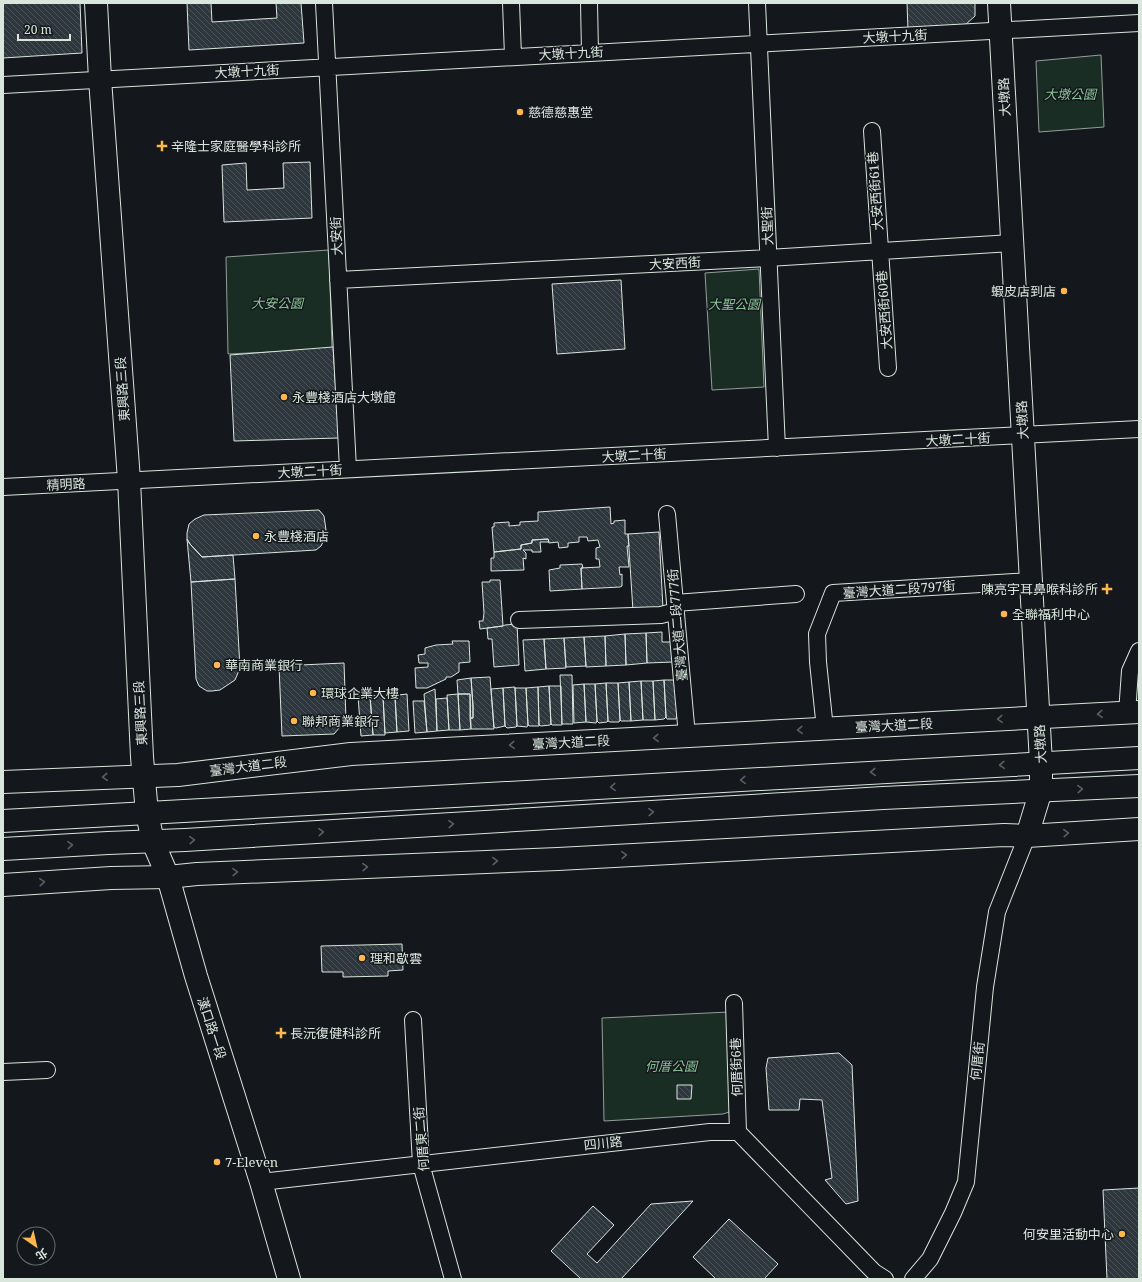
<svg xmlns="http://www.w3.org/2000/svg" width="1142" height="1282" font-family="'Noto Serif','Noto Sans TC',serif">
<style>
.park{fill:#1a2d24;stroke:#939e99}
.building{fill:url(#building-back-hatch);stroke:#d8e6dc}
.lines{fill:none;stroke-linecap:round;stroke-linejoin:round}
.street-casing{stroke:#d8e6dc;stroke-width:18}
.secondary-casing{stroke:#d8e6dc;stroke-width:24}
.primary-casing{stroke:#d8e6dc;stroke-width:24}
.street{stroke:#14181c;stroke-width:16}
.secondary{stroke:#14181c;stroke-width:22}
.primary{stroke:#14181c;stroke-width:22}
.oneway{stroke:#59605f}
.poi-dot{fill:#ffb74d;stroke:#14181c;stroke-width:1.5}
.labels{text-anchor:middle;stroke-width:3;stroke-linejoin:round;paint-order:stroke}
.street-label{font-size:13px;fill:#d8e6dc;stroke:#14181c}
.park-label{font-size:13px;font-style:italic;fill:#8ac095;stroke:#14181c}
.poi-label{font-size:13px;fill:#d8e6dc;stroke:#14181c;text-anchor:start}
</style>
<defs>
<pattern id="building-back-hatch" width="6" height="6" patternUnits="userSpaceOnUse"><rect width="6" height="6" fill="#2c363c"/><path d="M-1 5l2 2M0 0l6 6M5-1l2 2" fill="none" stroke="#4a5358"/></pattern>
</defs>
<rect width="100%" height="100%" fill="#14181c"/>
<path class="park" d="M1101,55l3,72 -65,5 -3,-71z
M329,250l3,99 -104,5 -2,-97z
M759,269l5,118 -52,3 -7,-117z
M729,1012l3,96 -3,4 -6,2 -119,7 -2,-103z"/>
<path class="building" d="M3,3h77l2,50 -79,5z
M187,3h24l1,19 65,-4 -1,-15h25l3,40 -115,7z
M907,3h68v13l-11,10 -56,4z
M310,162l2,56 -88,4 -2,-57 24,-2 1,27 37,-2 -1,-25z
M621,280l4,69 -68,5 -5,-70z
M333,347l6,91 -105,3 -4,-86z
M610,507l1,17 3,-1v-2l11,-1v14h3l1,12h-2l2,21h-10l1,8 2,-1v12l-2,1 -38,2 -1,-21 19,-1 -1,-8h-3v-11l4,-1 -2,-7 -10,1 -1,-4h-8v5l-11,1v4l-9,1 -1,-6 -9,1 -1,-4 -16,1v3l-11,2v4l-27,3 -2,-25h2v-4l15,-1v4l11,-1v-3l18,-1v-9z
M319,510l5,6 2,14 -1,8 -4,8 -5,4 -114,7 -12,-13 -3,-5v-6l2,-9 6,-5 9,-4z
M659,532l4,77 -30,2 -5,-77z
M187,539l3,5 12,13 31,-2 2,24 -44,3z
M548,539l1,3h-9l1,10h-9v-2h-9l3,3v6l-3,-1 1,12 -33,1v-13h3v-6l27,-3v-4l11,-2v-3z
M582,564l1,4h-2l1,21 -32,2 -1,-21 11,-2v-3z
M235,579l5,89 -5,12 -15,10 -8,1h-5l-8,-5 -3,-7 -5,-97z
M490,580h10l3,46 -23,3 -1,-8h4l1,-8 -2,-31h8z
M517,624l2,41 -25,2 -2,-28h-4l-1,-11 16,-2 2,-1z
M662,632v10h10l1,20 -26,1 -1,-30z
M646,633l1,30 -21,2 -1,-31z
M625,634l1,31 -20,1 -1,-30z
M605,636l1,30 -20,1 -2,-30z
M584,637l2,29 -20,1 -2,-29z
M564,638l2,30 -20,1 -2,-30z
M544,639l2,30 -21,2 -2,-31z
M452,641h17l1,21 -11,1v9l-8,5h-5v2l-19,9h-11l-1,-20 13,-1v-4h-9l-1,-8 7,-1v-6l11,-3 17,-1z
M344,663l2,57 -12,14 -52,2 -3,-70z
M560,675h12l1,49h-11z
M490,677l4,52h-23l-1,-11h3v-12l-2,-28z
M471,678l2,28v12h-3v-24h-12l-1,-14z
M664,680h12l1,36 -1,3h-9l-1,-2z
M664,680l2,37 -2,2 -9,1 -2,-39z
M641,681l2,39 -12,1 -2,-39z
M641,681h12l2,39h-12z
M629,682l2,39h-10l-1,-1 -2,-37z
M606,683l2,38 -1,1 -8,1 -2,-2 -2,-37z
M606,683h12l2,37 -1,2h-9l-2,-1z
M584,684h11l2,37 -1,2 -10,-1z
M584,684l2,38 -12,1 -1,-38z
M549,686h12l1,39h-10l-1,-1z
M549,686l2,38 -1,1 -9,1 -2,-1 -1,-38z
M515,687l2,39 -1,1 -9,1 -2,-2 -2,-38z
M538,687l1,38v1h-9l-2,-1 -2,-37z
M503,688l2,38 -9,2 -2,-1 -3,-38z
M515,688h11l2,37 -1,2 -10,-1z
M435,689l2,42 -10,1 -3,-38z
M407,694l2,37 -12,1 -2,-34h3v-3z
M458,694l2,36h-11l-2,-35z
M458,694h12l1,35 -11,1z
M383,695l2,40h-12l-3,-39z
M395,695l2,37 -12,1 -2,-35h5v-2z
M358,696h12l3,39 -12,1z
M447,698l2,32 -12,1 -1,-32z
M413,701h11l3,31 -12,1z
M402,944l1,26 -15,1v5l-45,1v-5h-21l-1,-26z
M839,1053l13,12 6,136 -12,3 -21,-24 7,-2 -10,-78 -22,-1 -1,11h-30l-3,-42 2,-10z
M677,1085h15l-1,14h-14z
M1139,1188v91h-32l-4,-89z
M693,1201l-72,78h-40l-30,-28 42,-45 21,19 -27,29 10,9 54,-59z
M729,1219l49,45 -14,15h-48l-23,-22z"/>
<g class="lines">
<g class="street-casing">
<path id="street" d="M324,3l24,466
M511,3l2,53
M589,3l1,49
M757,3l20,445
M3,85l1136,-62
M872,131l16,237
M338,280l430,-22 244,-15
M3,487l1136,-58
M667,514l20,222
M675,603l121,-9
M519,620l142,-5 15,-4
M1127,713l3,-42 9,-20
M825,729l-7,-67 -1,-28 16,-41 198,-12
M734,1003l4,129
M413,1020l8,144 32,115
M3,1072l44,-2
M261,1182l449,-50h28l136,140 11,7
M913,1279l17,-20 23,-46 13,-31 19,-195 12,-75 30,-76"/>
</g>
<g class="secondary-casing">
<path id="secondary" d="M96,3l4,76 29,401 13,277 5,56 6,29 15,35 28,99 65,206 28,97
M999,3l42,760v27l-14,46"/>
</g>
<g class="primary-casing">
<path id="primary" d="M3,782l175,-7 173,-21 788,-42
M3,821l1136,-63
M3,849l105,-6 77,-3 698,-42 256,-12
M3,885l108,-7 57,-1 29,-3 361,-15 446,-24 23,1 112,-7"/>
</g>
<use href="#street" class="street"/>
<use href="#secondary" class="secondary"/>
<use href="#primary" class="primary"/>
</g>
<defs><path id="oneway-chevron" d="M-2-3.5L2.5 0L-2 3.5" fill="none" stroke-width="1.6" stroke-linecap="round" stroke-linejoin="round"/></defs>
<g class="oneway">
<use href="#oneway-chevron" transform="translate(1100 714) rotate(177)"/>
<use href="#oneway-chevron" transform="translate(1000 719) rotate(177)"/>
<use href="#oneway-chevron" transform="translate(800 730) rotate(177)"/>
<use href="#oneway-chevron" transform="translate(656 738) rotate(177)"/>
<use href="#oneway-chevron" transform="translate(512 745) rotate(177)"/>
<use href="#oneway-chevron" transform="translate(1002 765) rotate(177)"/>
<use href="#oneway-chevron" transform="translate(873 772) rotate(177)"/>
<use href="#oneway-chevron" transform="translate(105 777) rotate(177)"/>
<use href="#oneway-chevron" transform="translate(743 780) rotate(177)"/>
<use href="#oneway-chevron" transform="translate(613 787) rotate(177)"/>
<use href="#oneway-chevron" transform="translate(1080 789) rotate(-3)"/>
<use href="#oneway-chevron" transform="translate(651 812) rotate(-3)"/>
<use href="#oneway-chevron" transform="translate(451 824) rotate(-3)"/>
<use href="#oneway-chevron" transform="translate(321 832) rotate(-3)"/>
<use href="#oneway-chevron" transform="translate(1066 833) rotate(-3)"/>
<use href="#oneway-chevron" transform="translate(192 840) rotate(-3)"/>
<use href="#oneway-chevron" transform="translate(70 845) rotate(-3)"/>
<use href="#oneway-chevron" transform="translate(624 855) rotate(-3)"/>
<use href="#oneway-chevron" transform="translate(495 861) rotate(-2)"/>
<use href="#oneway-chevron" transform="translate(365 867) rotate(-2)"/>
<use href="#oneway-chevron" transform="translate(235 872) rotate(-2)"/>
<use href="#oneway-chevron" transform="translate(42 882) rotate(-4)"/>
</g>
<g class="poi-dot">
<circle cx="520" cy="112" r="4"/>
<path d="M160 140h4v4h4v4h-4v4h-4v-4h-4v-4h4z"/>
<circle cx="1064" cy="291" r="4"/>
<circle cx="284" cy="397" r="4"/>
<circle cx="256" cy="536" r="4"/>
<path d="M1105 583h4v4h4v4h-4v4h-4v-4h-4v-4h4z"/>
<circle cx="1004" cy="614" r="4"/>
<circle cx="217" cy="665" r="4"/>
<circle cx="313" cy="693" r="4"/>
<circle cx="294" cy="721" r="4"/>
<circle cx="362" cy="958" r="4"/>
<path d="M279 1027h4v4h4v4h-4v4h-4v-4h-4v-4h4z"/>
<circle cx="217" cy="1162" r="4"/>
<circle cx="1122" cy="1234" r="4"/>
</g>
<g class="labels">
<g class="street-label">
<text transform="translate(895 36) rotate(-3)" y="5">大墩十九街</text>
<text transform="translate(571 53) rotate(-3)" y="5">大墩十九街</text>
<text transform="translate(247 71) rotate(-3)" y="5">大墩十九街</text>
<text transform="translate(1004 97) rotate(-93)" y="5">大墩路</text>
<text transform="translate(875 191) rotate(-94)" y="5">大安西街61巷</text>
<text transform="translate(767 226) rotate(-92)" y="5">大聖街</text>
<text transform="translate(336 236) rotate(-93)" y="5">大安街</text>
<text transform="translate(675 263) rotate(-3)" y="5">大安西街</text>
<text transform="translate(884 310) rotate(-94)" y="5">大安西街60巷</text>
<text transform="translate(122 389) rotate(-94)" y="5">東興路三段</text>
<text transform="translate(1022 420) rotate(-93)" y="5">大墩路</text>
<text transform="translate(958 439) rotate(-3)" y="5">大墩二十街</text>
<text transform="translate(634 455) rotate(-3)" y="5">大墩二十街</text>
<text transform="translate(310 471) rotate(-3)" y="5">大墩二十街</text>
<text transform="translate(66 484) rotate(-3)" y="5">精明路</text>
<text transform="translate(899 589) rotate(-4)" y="5">臺灣大道二段797街</text>
<text transform="translate(677 625) rotate(-95)" y="5">臺灣大道二段777街</text>
<text transform="translate(140 713) rotate(-93)" y="5">東興路三段</text>
<text transform="translate(894 725) rotate(-3)" y="5">臺灣大道二段</text>
<text transform="translate(571 742) rotate(-3)" y="5">臺灣大道二段</text>
<text transform="translate(1040 744) rotate(-93)" y="5">大墩路</text>
<text transform="translate(248 766) rotate(-7)" y="5">臺灣大道二段</text>
<text transform="translate(212 1028) rotate(72)" y="5">漢口路一段</text>
<text transform="translate(977 1061) rotate(-84)" y="5">何厝街</text>
<text transform="translate(736 1067) rotate(-92)" y="5">何厝街6巷</text>
<text transform="translate(421 1139) rotate(-95)" y="5">何厝東二街</text>
<text transform="translate(603 1143) rotate(-6)" y="5">四川路</text>
</g>
<g class="park-label">
<text x="1070" y="99">大墩公園</text>
<text x="277" y="308">大安公園</text>
<text x="734" y="309">大聖公園</text>
<text x="671" y="1071">何厝公園</text>
</g>
<g class="poi-label">
<text x="528" y="117">慈德慈惠堂</text>
<text x="171" y="151">辛隆士家庭醫學科診所</text>
<text x="1056" y="296" text-anchor="end">蝦皮店到店</text>
<text x="292" y="402">永豐棧酒店大墩館</text>
<text x="264" y="541">永豐棧酒店</text>
<text x="1098" y="594" text-anchor="end">陳亮宇耳鼻喉科診所</text>
<text x="1012" y="619">全聯福利中心</text>
<text x="225" y="670">華南商業銀行</text>
<text x="321" y="698">環球企業大樓</text>
<text x="302" y="726">聯邦商業銀行</text>
<text x="370" y="963">理和歇雲</text>
<text x="290" y="1038">長沅復健科診所</text>
<text x="225" y="1167">7-Eleven</text>
<text x="1114" y="1239" text-anchor="end">何安里活動中心</text>
</g>
</g>
<rect width="1142" height="1282" fill="none" stroke="#d8e6dc" stroke-width="8"/>
<g transform="translate(36 1246) rotate(146)"><circle r="19" fill="#14181c" stroke="#626a69"/>
<path d="M0-3L7 15L0 10L-7 15Z" fill="#ffb74d"/>
<text y="-6" font-size="11" font-weight="bold" text-anchor="middle" fill="#d8e6dc">北</text>
</g>
<path d="M18 34v6h52v-6" fill="none" stroke="#d8e6dc" stroke-width="2"/>
<text x="24" y="34" font-size="12" fill="#d8e6dc" stroke="#14181c" stroke-width="3" paint-order="stroke">20 m</text>
</svg>
